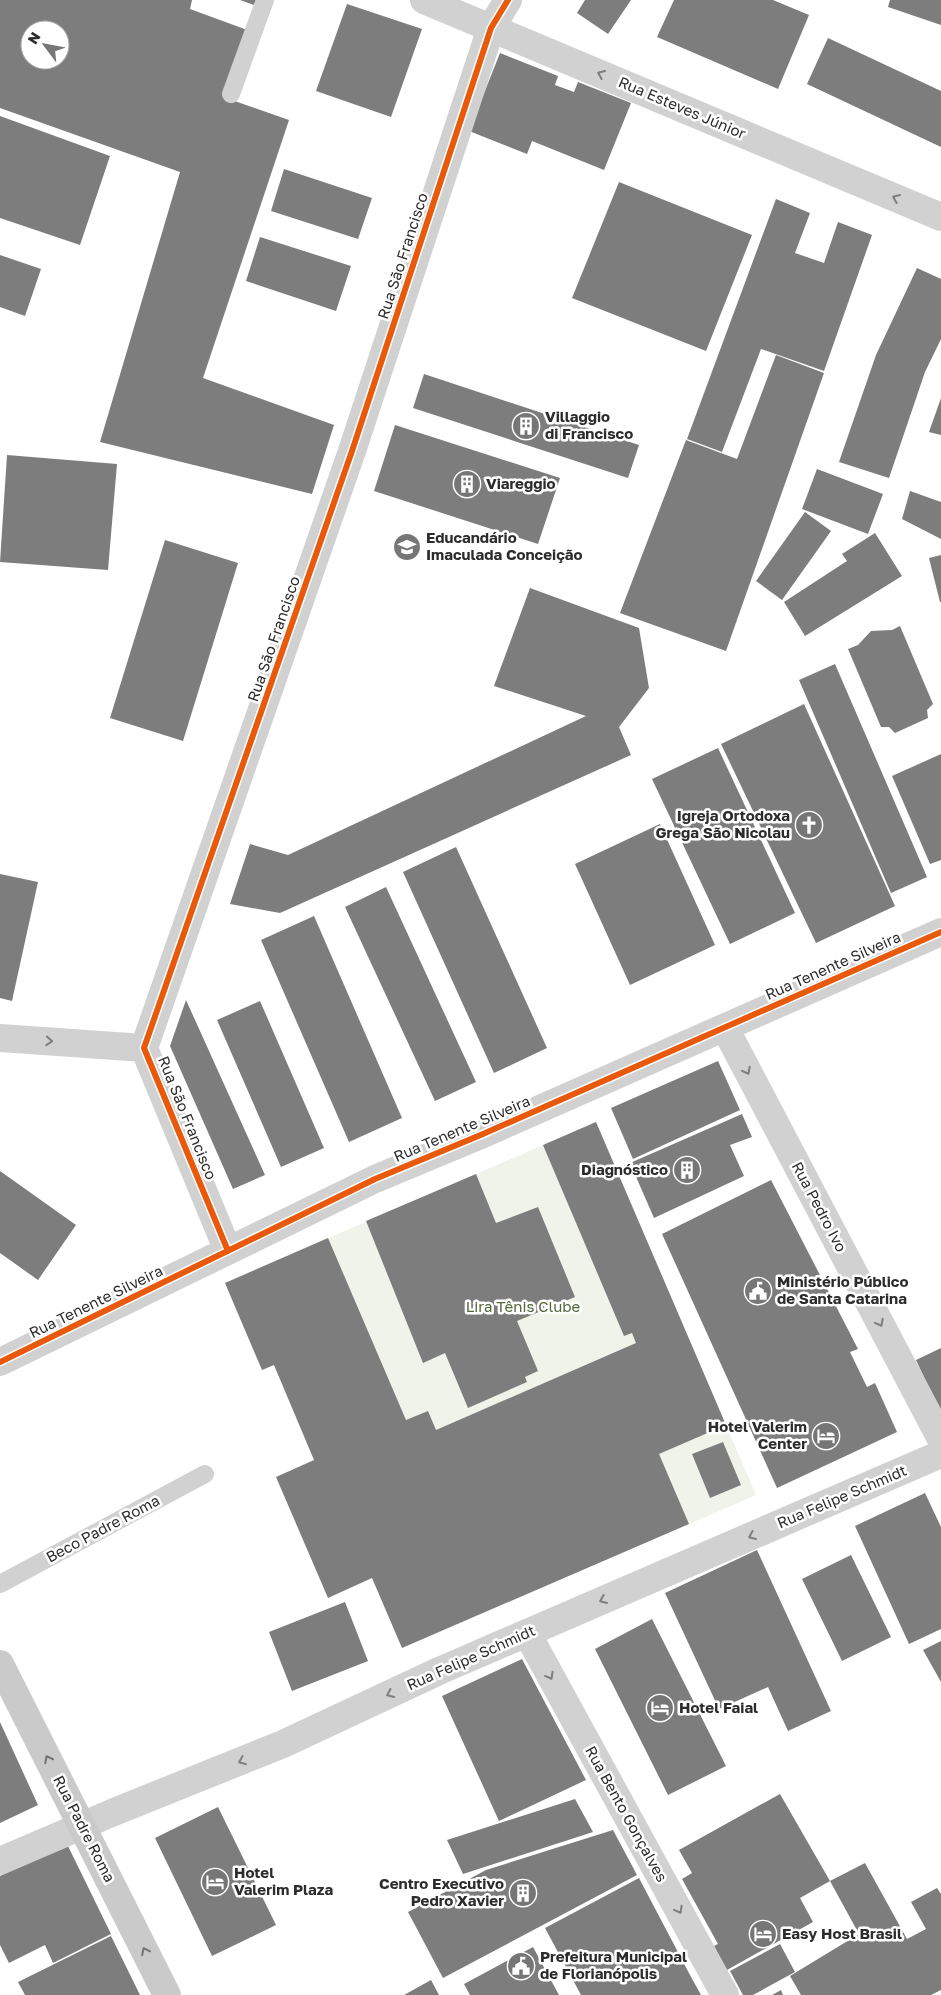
<svg xmlns="http://www.w3.org/2000/svg" width="941" height="1995" font-family="'Golos Text',sans-serif">
<style>
.green{fill:#f0f3ea}
.building{fill:#7d7d7d;fill-rule:evenodd}
.lines{fill:none;stroke-linecap:round;stroke-linejoin:round}
.service{stroke:#d1d1d1;stroke-width:18}
.minor{stroke:#d1d1d1;stroke-width:28}
.tertiary{stroke:#d1d1d1;stroke-width:28}
.secondary{stroke:#cacaca;stroke-width:28}
.cycleway-casing{stroke:#fff;stroke-width:9}
.cycleway{stroke:#e8590c;stroke-width:6}
.oneway{stroke:#7e7e7e}
.oneway2{stroke:#737373}
.labels{text-anchor:middle;stroke-width:5;stroke-linejoin:round;paint-order:stroke}
.street-label{font-size:15px;fill:#2c2c2c;stroke:#fff}
.poi-label{font-size:15px;font-weight:bold;fill:#2c2c2c;stroke:#fff;text-anchor:start}
.park-label{font-size:15px;fill:#52673a;stroke:#fff}
</style>
<rect width="100%" height="100%" fill="#fff"/>
<path class="green" d="M596,1122l160,373 -67,29 -209,8 -52,-121 -114,49 -40,-95 -12,5 -37,-87z"/>
<path class="building" d="M0,0h192l-2,9 60,22 -24,67 63,22 -86,258 131,47 -22,69 -212,-52 80,-270 -180,-64zM30,30h30v30h-30z
M240,0h20l-3,6z
M585,0h46l-23,34 -31,-21z
M674,0h99l36,15 -31,74 -121,-52z
M890,0h51v25l-53,-18z
M347,4l75,25 -31,88 -75,-26z
M828,38l113,53v56l-134,-63z
M500,53l58,23 -3,9 19,7 4,-10 53,21 -27,67 -72,-29 -5,13 -58,-23z
M0,116l110,40 -30,89 -80,-27z
M284,169l88,29 -14,41 -87,-28z
M619,182l133,53 -46,116 -134,-53z
M776,199l34,14 -15,40 29,10 14,-41 34,13 -48,136 -63,-22 -39,103 -35,-13z
M260,237l91,29 -15,45 -90,-30z
M0,255l41,14 -16,47 -25,-9z
M917,268l24,11v60l-16,33 -36,106 -50,-16 37,-107z
M776,355l48,18 -98,278 -106,-38 66,-173 51,19z
M424,374l215,71 -11,33 -215,-70z
M941,398v37l-12,-3z
M395,425l165,53 -22,66 -164,-53z
M7,455l110,9 -9,106 -108,-8z
M817,469l66,25 -15,40 -66,-25z
M910,491l31,11v37l-39,-20z
M805,512l26,19 -49,69 -26,-19z
M875,533l27,43 -97,60 -21,-34 63,-41 -5,-7z
M165,540l73,23 -55,178 -73,-23z
M941,555v47h-1l-11,-44z
M530,588l109,40 10,60 -30,39 12,28 -351,158 -50,-9 20,-60 38,11 298,-139 -92,-30z
M900,626l33,78 -6,6 1,8 -33,15 -6,-6h-8l-33,-78 10,-4 13,-14 21,-1z
M835,664l92,213 -36,16 -92,-213z
M804,704l91,202 -79,37 -95,-199z
M718,748l77,165 -65,31 -78,-165z
M941,754v106l-11,4 -38,-88z
M660,824l55,121 -85,40 -55,-121z
M456,847l91,201 -53,25 -91,-201z
M0,874l38,8 -26,119 -12,-3z
M386,887l90,195 -41,19 -90,-194z
M314,916l88,202 -53,24 -88,-202z
M186,1000l79,175 -32,14 -63,-143z
M260,1001l64,147 -43,19 -64,-147z
M718,1061l22,49 -107,49 -22,-51z
M742,1114l10,23 -22,8 14,31 -90,42 -24,-55z
M596,1122l130,303 -67,29 30,70 -287,124 -30,-70 -44,20 -52,-121 38,-17 -40,-95 -12,5 -37,-87 103,-45 78,182 22,-9 8,19 200,-87 -4,-10 -8,3 -81,-191z
M0,1171l76,54 -38,55 -38,-27z
M476,1174l20,49 42,-16 37,90 -58,24 21,50 -13,6 2,5 -59,26 -23,-55 -22,10 -57,-142z
M771,1180l87,169 -8,3 17,35 8,-4 22,49 -120,56 -115,-254z
M941,1348v66l-25,-54z
M723,1442l18,43 -31,13 -18,-44z
M925,1493l16,34v102l-32,15 -54,-118z
M757,1550l74,161 -43,20 -20,-44 -49,22 -54,-116z
M851,1555l40,82 -49,24 -40,-82z
M345,1602l23,59 -76,30 -23,-59z
M652,1619l74,147 -58,29 -73,-146z
M941,1641v41l-18,-32z
M522,1659l64,121 -87,41 -57,-125z
M0,1722l38,83 -38,18z
M780,1794l50,87 35,-18 42,76 19,-10 -15,-27 26,-14 4,6v96l-10,5h-130l-11,-19 69,-42 -29,-53 -30,17 13,24 -86,48 -13,-24 4,-2 -36,-65 10,-6 -13,-23z
M575,1799l18,33 -130,42 -16,-34z
M218,1807l58,118 -64,31 -57,-118z
M613,1830l24,45 -194,103 -35,-66 78,-42z
M67,1844l44,90 -58,29 -8,-18 -36,18 -9,-18v-69z
M639,1878l51,97 11,20h-120l-36,-67z
M111,1936l29,59h-115l-7,-13z
M780,1944l15,28 -42,23h-10l-13,-24z
M533,1947l26,48h-89l-6,-11z
M431,1980l8,15h-35z
M781,1990l2,5h-11z"/>
<g class="lines">
<path class="service" d="M231,94l34,-94
M0,1584l205,-110"/>
<path class="minor" d="M725,1028l216,411
M0,1038l144,10
M527,1633l198,362"/>
<path class="tertiary" d="M424,0l517,217
M228,1251l-84,-203 208,-597 139,-423 17,-28
M0,1362l375,-183 108,-45 458,-202
M0,1861l114,-49 169,-68 156,-73 502,-217"/>
<path class="secondary" d="M0,1664l167,331"/>
<g class="cycleway-casing">
<path id="cycleway" d="M228,1251l-84,-203 208,-597 139,-423 17,-28
M0,1362l375,-183 108,-45 458,-202"/>
</g>
<use href="#cycleway" class="cycleway"/>
</g>
<defs><path id="oneway-chevron" d="M-2-3.5L2.5 0L-2 3.5" fill="none" stroke-width="1.6" stroke-linecap="round" stroke-linejoin="round" transform="scale(1.25)"/></defs>
<g class="oneway">
<use href="#oneway-chevron" transform="translate(601 74) rotate(-157)"/>
<use href="#oneway-chevron" transform="translate(896 198) rotate(-157)"/>
<use href="#oneway-chevron" transform="translate(49 1041) rotate(4)"/>
<use href="#oneway-chevron" transform="translate(747 1071) rotate(62)"/>
<use href="#oneway-chevron" transform="translate(880 1323) rotate(62)"/>
<use href="#oneway-chevron" transform="translate(752 1536) rotate(157)"/>
<use href="#oneway-chevron" transform="translate(603 1600) rotate(157)"/>
<use href="#oneway-chevron" transform="translate(550 1676) rotate(61)"/>
<use href="#oneway-chevron" transform="translate(390 1694) rotate(155)"/>
<use href="#oneway-chevron" transform="translate(242 1761) rotate(158)"/>
<use href="#oneway-chevron" transform="translate(679 1910) rotate(61)"/>
</g>
<g class="oneway2">
<use href="#oneway-chevron" transform="translate(48 1759) rotate(-117)"/>
<use href="#oneway-chevron" transform="translate(145 1951) rotate(-116)"/>
</g>
<defs>
<g id="building-disc" transform="scale(1.4375)"><circle r="9.5" fill="#767676" stroke="#fff"/><path d="M-4-6H4V6H1V3H-1V6H-4ZM-2.5-4.3h1.7v1.8h-1.7ZM.8-4.3h1.7v1.8H.8ZM-2.5-1h1.7V.8h-1.7ZM.8-1h1.7V.8H.8Z" fill="#fff"/></g>
<g id="school-disc" transform="scale(1.4375)"><circle r="9.5" fill="#767676" stroke="#fff"/><path d="M0-5L7-2L0 1L-7-2ZM-4 1L0 2.5L4 1V4Q0 6-4 4Z" fill="#fff"/></g>
<g id="church-disc" transform="scale(1.4375)"><circle r="9.5" fill="#767676" stroke="#fff"/><path d="M-1.2-6h2.4v3.5h3.3v2.4h-3.3V6h-2.4V-.1h-3.3v-2.4h3.3Z" fill="#fff"/></g>
<g id="civic-disc" transform="scale(1.4375)"><circle r="9.5" fill="#767676" stroke="#fff"/><path d="M-.6-6.5H3V-4.5H.6V-3L4-1V1h2V6H-6V1h2V-1L-.6-3ZM-1.2 2.5V6h2.4V2.5Z" fill="#fff"/></g>
<g id="hotel-disc" transform="scale(1.4375)"><circle r="9.5" fill="#767676" stroke="#fff"/><path d="M-6-4.5h1.5V1H6V5H4.5V3h-9V5H-6ZM-4 0a1.8 1.8 0 1 1 3.6 0ZM.5 0V-2.5h3Q6-2.5 6 0Z" fill="#fff"/></g>
</defs>
<g fill-rule="evenodd">
<use href="#building-disc" x="526" y="426"/>
<use href="#building-disc" x="467" y="484"/>
<use href="#school-disc" x="407" y="547"/>
<use href="#church-disc" x="809" y="825"/>
<use href="#building-disc" x="687" y="1170"/>
<use href="#civic-disc" x="758" y="1291"/>
<use href="#hotel-disc" x="826" y="1436"/>
<use href="#hotel-disc" x="660" y="1708"/>
<use href="#hotel-disc" x="215" y="1882"/>
<use href="#building-disc" x="523" y="1893"/>
<use href="#hotel-disc" x="763" y="1934"/>
<use href="#civic-disc" x="521" y="1966"/>
</g>
<g class="labels">
<g class="street-label">
<text transform="translate(682 108) rotate(23)" y="5">Rua Esteves Júnior</text>
<text transform="translate(403 256) rotate(-72)" y="5">Rua São Francisco</text>
<text transform="translate(274 639) rotate(-71)" y="5">Rua São Francisco</text>
<text transform="translate(833 966) rotate(-24)" y="5">Rua Tenente Silveira</text>
<text transform="translate(187 1118) rotate(68)" y="5">Rua São Francisco</text>
<text transform="translate(462 1129) rotate(-23)" y="5">Rua Tenente Silveira</text>
<text transform="translate(819 1207) rotate(62)" y="5">Rua Pedro Ivo</text>
<text transform="translate(96 1302) rotate(-26)" y="5">Rua Tenente Silveira</text>
<text transform="translate(842 1497) rotate(-23)" y="5">Rua Felipe Schmidt</text>
<text transform="translate(103 1529) rotate(-28)" y="5">Beco Padre Roma</text>
<text transform="translate(471 1658) rotate(-24)" y="5">Rua Felipe Schmidt</text>
<text transform="translate(626 1814) rotate(61)" y="5">Rua Bento Gonçalves</text>
<text transform="translate(84 1829) rotate(63)" y="5">Rua Padre Roma</text>
</g>
<g class="poi-label">
<text x="545" y="422">Villaggio<tspan x="545" dy="17">di Francisco</tspan></text>
<text x="486" y="489">Viareggio</text>
<text x="426" y="543">Educandário<tspan x="426" dy="17">Imaculada Conceição</tspan></text>
<text x="790" y="821" text-anchor="end">Igreja Ortodoxa<tspan x="790" dy="17">Grega São Nicolau</tspan></text>
<text x="668" y="1175" text-anchor="end">Diagnóstico</text>
<text x="777" y="1287">Ministério Público<tspan x="777" dy="17">de Santa Catarina</tspan></text>
<text x="807" y="1432" text-anchor="end">Hotel Valerim<tspan x="807" dy="17">Center</tspan></text>
<text x="679" y="1713">Hotel Faial</text>
<text x="234" y="1878">Hotel<tspan x="234" dy="17">Valerim Plaza</tspan></text>
<text x="504" y="1889" text-anchor="end">Centro Executivo<tspan x="504" dy="17">Pedro Xavier</tspan></text>
<text x="782" y="1939">Easy Host Brasil</text>
<text x="540" y="1962">Prefeitura Municipal<tspan x="540" dy="17">de Florianópolis</tspan></text>
</g>
<g class="park-label">
<text x="523" y="1312">Lira Tênis Clube</text>
</g>
</g>
<g transform="translate(45 45) rotate(302)"><circle r="24" fill="#ffffff" stroke="#ababab"/>
<path d="M0-4L9 19L0 12L-9 19Z" fill="#767676"/>
<text y="-8" font-size="14" font-weight="bold" text-anchor="middle" fill="#2c2c2c">N</text>
</g>
</svg>
